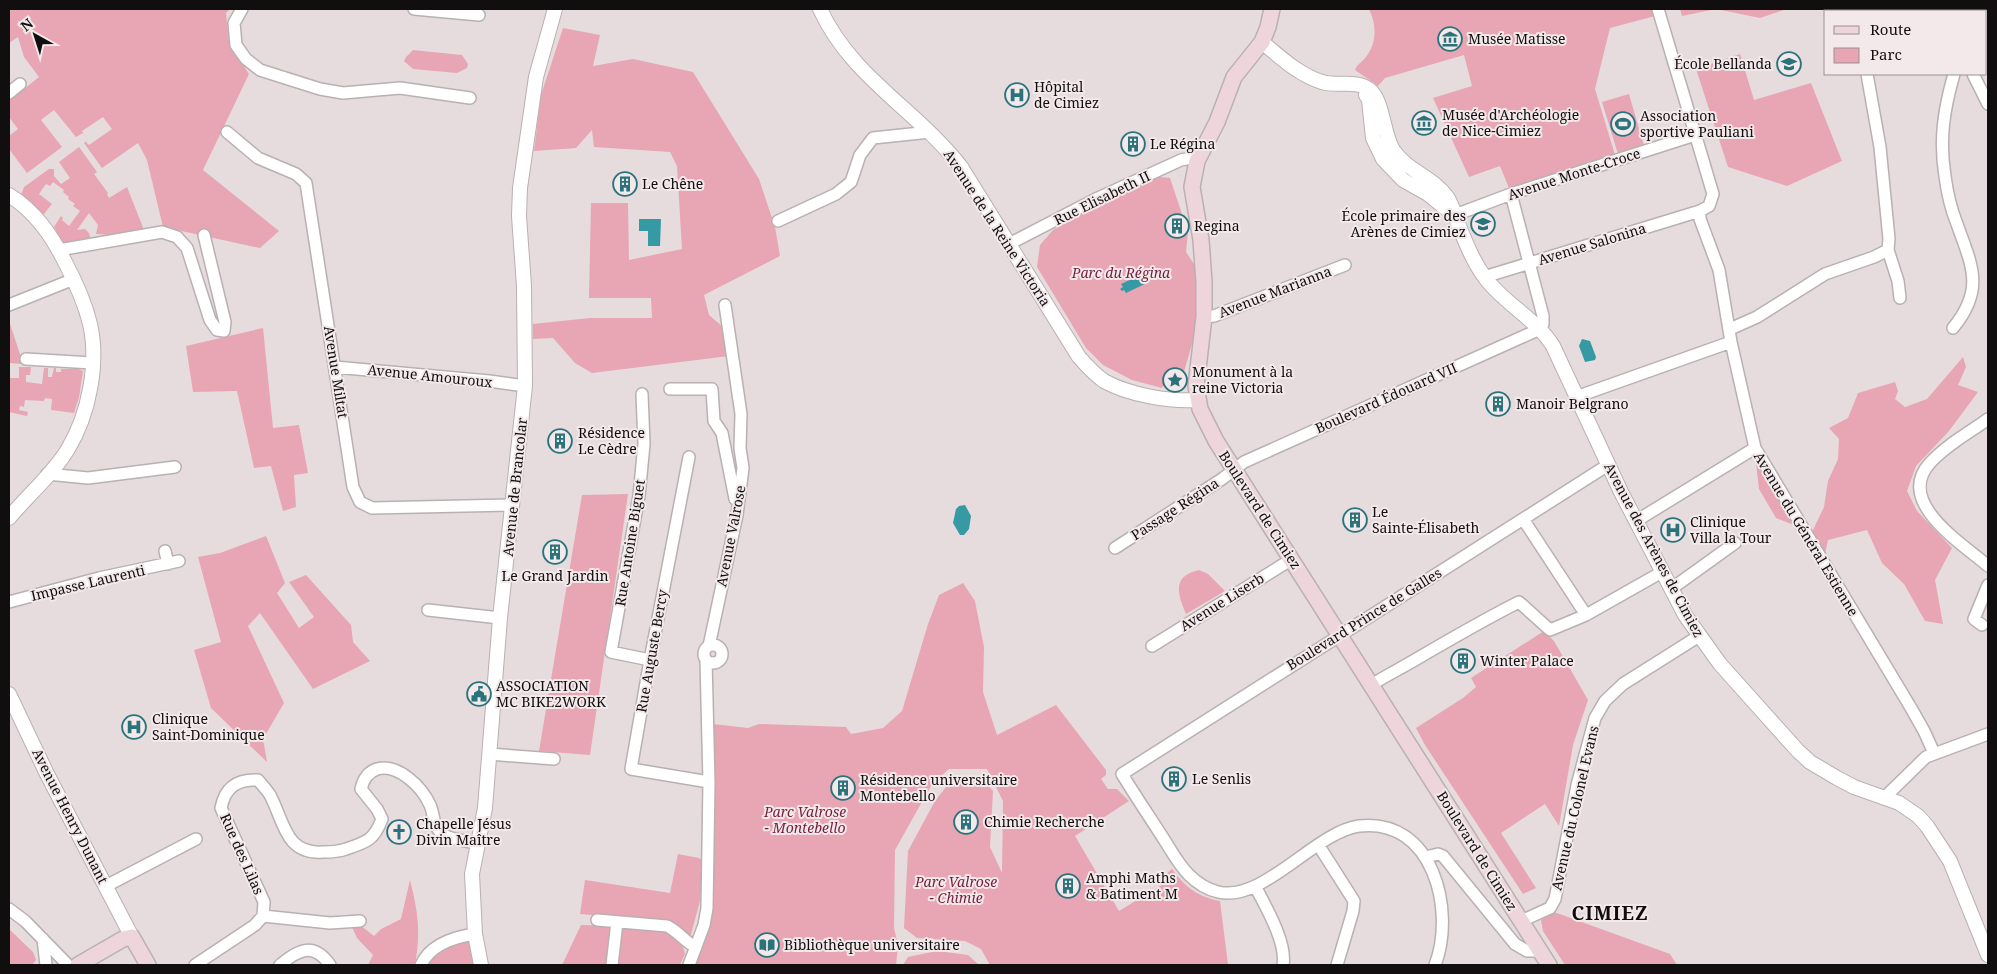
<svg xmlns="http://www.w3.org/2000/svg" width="1997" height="974" font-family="'Noto Serif',serif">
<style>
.green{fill:#e8a5b3;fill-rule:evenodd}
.water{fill:#359aa3}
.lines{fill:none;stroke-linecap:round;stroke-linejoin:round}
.minor-casing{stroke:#b9b0b1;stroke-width:14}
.tertiary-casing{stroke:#b9b0b1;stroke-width:16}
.secondary-casing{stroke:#b9b0b1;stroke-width:18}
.minor{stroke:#fff;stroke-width:11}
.tertiary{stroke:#fff;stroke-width:14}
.secondary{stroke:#edd5db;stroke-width:15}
.labels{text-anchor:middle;stroke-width:4;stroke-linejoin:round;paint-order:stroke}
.poi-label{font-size:14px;fill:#110e0f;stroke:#f3e9eb;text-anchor:start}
.street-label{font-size:14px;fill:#110e0f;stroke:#f3e9eb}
.park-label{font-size:14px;font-style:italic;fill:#751e3b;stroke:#f3e9eb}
.district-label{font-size:19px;font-weight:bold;letter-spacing:1px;fill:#110e0f;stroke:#f3e9eb}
</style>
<rect width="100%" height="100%" fill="#e6dcde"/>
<path class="green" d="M13,9h217l-4,4 3,30 20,31 -46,96 76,61 -19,17 -97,-21 -16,-67 -9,-17 -36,25 -18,-25 4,-3 -5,-7 -7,4 -22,-27 -13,10 21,27 -35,26 -18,-24v-13l9,-7 -9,-12v-16l30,-24 -15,-20 -6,-20 -9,6v-32zM103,117l9,12 -23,16 -3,-3 2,-2 -6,-9z
M1369,9h284l2,7 -45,12 -15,61 20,66 -106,33 -9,-22 -31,11 -36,-79 39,-12 -8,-31 -79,23 -7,8 -23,-16c2,-6 6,-7 10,-12 12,-14 12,-33 4,-49z
M1680,9h107l-27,9 -44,-9 -34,7z
M563,28l37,7 -7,31 40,-7 60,13 66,107 16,48 5,29 -76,39 5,20 14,12 6,29 -137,17 -17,-10 -22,-25 -20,1v-15l57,-6h62l-1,-20h-62l2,-95h37l1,57 53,-11 -5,-83 -7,-14 -76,-5 -2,-17 -16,18 -42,3 7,-56z
M413,50l49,5 6,9 -1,4 -10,5 -44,-4 -9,-8 2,-4z
M1740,54l14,46 57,-17 31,78 -55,25 -59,-19 -32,-98z
M1629,94l15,52 -26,8 -16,-52z
M79,147l18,25 -3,2 14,19 -1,1 2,4 18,-11 17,43 -32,5 -16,-1 2,-9 -9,-12 -12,17 8,-1 4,4 1,4 -5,5 -21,3 -10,-18 7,-11 2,2 -1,2 7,6 11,-15 -7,-5 2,-2 -7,-5 1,-2 -6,-5 1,-2 -11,-8 -3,4 -4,-2 -7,10 13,10 -9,11 -22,-20 3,-8 25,-18h5v7l7,8 9,-6 -11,-16z
M1160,177l10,1 18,54 -2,20 14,21 -1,46 -15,53 -12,1 -10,15 -30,-8 -29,-15 -17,-17 -49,-81 3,-22 13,-15 65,-36z
M9,321l12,36v7l-12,-1z
M263,328l10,100 26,-3 9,48 -14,2 2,32 -13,4 -12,-45 -17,2 -17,-77 -44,1 -7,-46z
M1963,357l3,10 -8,18 20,7 -29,39 -33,35 -9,25 10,20 35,37 -17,32 8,44 -18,-3 -21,-37 -22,-21 -15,-33 -39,10 -3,14 -13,-22 12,-25 4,-26 10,-22 1,-20 -10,-11 19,-10 10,-25 37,-11 3,9 -3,8 10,8 22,-8z
M18,367h13l-1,8h-4v7l16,2 2,-16h4v9h4l2,-9h2v4h5v-3h17l5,2 -4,26 -5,16 -23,-3 1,-11 -7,-1 -1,3 -19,-1 -1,7 -4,-1 -1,4 9,2 -1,4 -18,-4v-34h10v-10z
M1756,463l38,62 -18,-7 -17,-29z
M628,494l-38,261 -51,-4 43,-256z
M266,536l19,47 -8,10 22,35 15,-11 -25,-35 17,-7 45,50 2,17 17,19 -57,28 -53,-76 -12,13 36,77 -21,36 4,23 -56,-54 -17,-58 27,-8 -23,-85 22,-4z
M1199,570l9,4 17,17 -39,23c-8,-19 -15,-38 13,-44z
M963,583l12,18 9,46 -1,45 14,43 59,-30 50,65v5l-5,4 7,10h9l12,12 -54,35 44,75 49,-30 -2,-7 6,-5c13,18 26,28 48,32l8,64h-238l-9,-16 -16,-8 -48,-3 -13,-10 4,-77 27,-50 18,-23 33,5 7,8 -3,56 12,26 1,-72 -16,-32h-38l-17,15 -37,66 -1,78 4,18 -2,19h-202l15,-53 4,-188 35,4 11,-4 87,3 5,7 32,-6 19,-17 26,-87 11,-29z
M1544,631l10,10 34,59 -15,45 -14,81 -14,-22 -44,29 35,55 -13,6 -98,-149 -9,-17 47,-30 13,-11 -5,-9z
M678,854l21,4 4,4 -3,39 -10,37h-3l-8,-12 -8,-4 -91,-8 5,-34 85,13z
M410,880c8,32 11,52 5,85h-47l5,-10 -16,-17 -5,-11 8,-2 14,11 7,-7 20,-10z
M1554,912l116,42 7,11h-112l-22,-34 -2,-11z
M581,925l33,1 -5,39h-47z
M623,928l48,2 11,13 3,11 -5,11h-62z
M9,929l24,23 3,8 -4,5h-23z
M463,939l7,2 4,24h-48l7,-13z
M937,951l31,4 11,10h-76l5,-8z"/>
<path class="water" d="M639,219h22l-1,27h-12v-15h-9z
M1145,273l5,3 -1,6 -23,11 -2,-3 -2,1 -2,-2 3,-2 -2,-3z
M1582,339l8,2 6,16 -1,3 -10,2 -6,-16z
M965,505l6,11 -2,13 -5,6h-4l-7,-12 3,-14 3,-3z"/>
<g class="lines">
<g class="minor-casing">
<path id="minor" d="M242,9l-8,14 2,22 10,14 14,11 60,19 23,4 57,-5 70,10
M414,9l65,6
M1954,9l1,2
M1973,74l15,30
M9,93l11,-9
M227,132l31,26 38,16 10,9 47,304 7,15 12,6 140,-3
M1700,211v8l19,51 12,72 24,106 156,260 13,23 10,22
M1455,215l56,-21 184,-59
M778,221l58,-27 15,-12 9,-27 13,-17 57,-6
M1009,244l89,-46 83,-38 10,-2 6,3
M59,250l103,-18 15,5 10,11 23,72 7,10 7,1 1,-9 -21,-87
M1888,250l10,31 2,17
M1484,277l216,-66 9,-5 4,-12 -55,-185
M9,305l65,-26
M1204,317l10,-1 131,-51
M1953,328c32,-39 19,-62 4,-104 -6,-15 -10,-32 -12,-48 -6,-37 -1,-67 9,-102
M1730,329l27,-12 68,-43 49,-17 14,-7 1,-11 -9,-92 -13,-73
M26,359l66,4
M335,367l154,14 36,5
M670,389h42l2,32 8,12 13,66
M642,394l2,50 -5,52 -28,156 39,8
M1576,397l155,-55
M1988,419c-19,14 -42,26 -58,44 -36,39 33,81 58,103
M689,457l-39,203 -19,109 78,13
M47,474l41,4 87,-11
M1523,519l63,96
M1636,521l119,-73
M1115,548l107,-69 22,-17 296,-133 3,-5v-8l-32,-122
M165,551l3,13
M1671,589l64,-46
M9,602l90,-24 80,-17
M428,610l72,8
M1982,625l-8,-6 14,-34
M704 654a9 9 0 1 1 18 0a9 9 0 1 1-18 0Z
M709,646l28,-131 6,-47 -3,-20 1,-34 -16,-109
M1152,646l140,-87
M1371,685c18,-11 36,-20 54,-31 31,-18 62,-36 94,-52l31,28 36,-15 76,-43
M489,754l65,5
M1885,797l41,-40 62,-23
M1319,846l35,55 -1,10 -16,54
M1426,857l12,-3 5,2 72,88 12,7h13
M106,886l90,-47
M1255,886c11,21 32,57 28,79
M9,909l16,12 43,44
M263,916l67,7 30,-2
M597,920l70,6c12,6 18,16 29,21
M1521,921l29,-13 5,-9 22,-114 18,-67 10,-17 18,-17 76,-48
M43,939l3,26
M195,965l60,-40 8,-9 1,-14 -43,-94c4,-21 16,-29 37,-28 4,5 9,10 12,15 14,26 15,60 53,57 8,0 15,0 23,-3 21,-7 28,-9 36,-30l-5,-10 -16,-20c2,-9 7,-17 16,-20 21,-6 45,18 53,36 5,11 2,22 14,30 9,5 24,6 34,9
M280,965c19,-16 34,-23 50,0
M421,965c9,-20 33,-28 54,-31
M612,965l5,-43
M689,965l15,-40 3,-17 2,-126 -3,-122
M1435,965c21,-54 -2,-148 -76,-139 -44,6 -96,77 -141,66 -12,-3 -21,-9 -29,-17 -10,-10 -17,-23 -24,-34 -14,-22 -29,-44 -43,-67l486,-309"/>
</g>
<g class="tertiary-casing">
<path id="tertiary" d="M820,9c31,68 97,101 141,158l118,190c7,8 15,17 25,24 25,14 66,21 94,19
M1262,42c18,15 37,33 60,40 15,5 34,-3 48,8 13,11 13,43 23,60 14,21 40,27 54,47 5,7 7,16 10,24 8,20 16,41 29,58 19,25 50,40 67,67l68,146 64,123 35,49 78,87 12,11 27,16 17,9 45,16 19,13 9,10 23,35 38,94
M1366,95l3,5 4,38 10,21 20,21 25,14 26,21
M9,195c27,17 43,41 57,69 10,19 19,39 24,60 9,39 -1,90 -22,125 -15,25 -40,46 -59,69
M9,694l38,80 85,163
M481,965l-6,-31 -3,-60 13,-66 15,-190 25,-232 -1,-100 -5,-70 1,-28 16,-111 19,-68"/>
</g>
<g class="secondary-casing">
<path id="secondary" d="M1272,9l-4,18 -6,15 -28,35 -17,45 -20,39 -5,26 9,53 3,42v35l-8,69 4,23 16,32 333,524
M78,965l45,-26 9,-2 16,28"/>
</g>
<use href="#minor" class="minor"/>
<use href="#tertiary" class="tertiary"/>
<use href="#secondary" class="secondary"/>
</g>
<defs>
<g id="museum-ring" transform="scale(1.25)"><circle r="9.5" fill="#f3e9eb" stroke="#2a737b" stroke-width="1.5"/><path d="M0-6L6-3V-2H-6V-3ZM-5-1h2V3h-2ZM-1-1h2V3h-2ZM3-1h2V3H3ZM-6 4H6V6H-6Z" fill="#2a737b"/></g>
<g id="school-ring" transform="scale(1.25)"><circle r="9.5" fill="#f3e9eb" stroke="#2a737b" stroke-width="1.5"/><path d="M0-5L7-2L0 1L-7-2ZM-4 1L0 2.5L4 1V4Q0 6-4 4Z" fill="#2a737b"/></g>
<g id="hospital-ring" transform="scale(1.25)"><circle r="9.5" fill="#f3e9eb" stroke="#2a737b" stroke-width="1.5"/><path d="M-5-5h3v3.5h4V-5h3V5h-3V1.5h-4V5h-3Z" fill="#2a737b"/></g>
<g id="stadium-ring" transform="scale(1.25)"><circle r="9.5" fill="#f3e9eb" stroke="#2a737b" stroke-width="1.5"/><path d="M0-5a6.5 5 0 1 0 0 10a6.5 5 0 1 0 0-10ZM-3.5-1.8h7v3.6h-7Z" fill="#2a737b"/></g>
<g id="building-ring" transform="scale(1.25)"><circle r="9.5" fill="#f3e9eb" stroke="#2a737b" stroke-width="1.5"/><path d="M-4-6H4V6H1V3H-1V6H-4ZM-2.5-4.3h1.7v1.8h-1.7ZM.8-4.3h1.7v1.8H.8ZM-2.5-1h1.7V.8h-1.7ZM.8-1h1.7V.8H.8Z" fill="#2a737b"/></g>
<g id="sight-ring" transform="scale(1.25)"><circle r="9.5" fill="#f3e9eb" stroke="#2a737b" stroke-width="1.5"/><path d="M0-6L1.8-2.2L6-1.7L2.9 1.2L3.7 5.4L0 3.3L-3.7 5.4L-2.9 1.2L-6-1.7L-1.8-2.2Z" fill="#2a737b"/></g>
<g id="civic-ring" transform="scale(1.25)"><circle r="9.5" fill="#f3e9eb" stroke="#2a737b" stroke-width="1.5"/><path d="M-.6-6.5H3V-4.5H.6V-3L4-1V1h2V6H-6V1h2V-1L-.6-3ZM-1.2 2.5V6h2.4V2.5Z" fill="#2a737b"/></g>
<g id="church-ring" transform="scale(1.25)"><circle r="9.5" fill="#f3e9eb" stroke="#2a737b" stroke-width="1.5"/><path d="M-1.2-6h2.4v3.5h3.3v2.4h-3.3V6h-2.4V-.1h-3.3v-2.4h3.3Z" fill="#2a737b"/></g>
<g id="library-ring" transform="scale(1.25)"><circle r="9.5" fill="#f3e9eb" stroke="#2a737b" stroke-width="1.5"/><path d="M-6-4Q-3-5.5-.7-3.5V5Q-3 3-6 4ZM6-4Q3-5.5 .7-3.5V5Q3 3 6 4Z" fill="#2a737b"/></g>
</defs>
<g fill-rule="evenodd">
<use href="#museum-ring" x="1450" y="39"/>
<use href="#school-ring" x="1789" y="64"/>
<use href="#hospital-ring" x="1017" y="95"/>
<use href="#museum-ring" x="1424" y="123"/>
<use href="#stadium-ring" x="1623" y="124"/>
<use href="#building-ring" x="1133" y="144"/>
<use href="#building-ring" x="625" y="184"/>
<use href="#school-ring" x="1483" y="224"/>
<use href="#building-ring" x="1177" y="226"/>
<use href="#sight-ring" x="1175" y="380"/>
<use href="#building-ring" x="1498" y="404"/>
<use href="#building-ring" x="560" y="441"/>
<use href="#building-ring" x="1355" y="520"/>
<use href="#hospital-ring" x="1673" y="530"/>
<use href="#building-ring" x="555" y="552"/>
<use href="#building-ring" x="1463" y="661"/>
<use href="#civic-ring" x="479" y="694"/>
<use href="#hospital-ring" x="134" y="727"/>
<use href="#building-ring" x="1174" y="779"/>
<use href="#building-ring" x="843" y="788"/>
<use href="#building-ring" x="966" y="822"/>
<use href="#church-ring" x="399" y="832"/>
<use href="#building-ring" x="1068" y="886"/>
<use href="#library-ring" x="767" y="945"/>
</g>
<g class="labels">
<g class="poi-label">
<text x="1468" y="44">Musée Matisse</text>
<text x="1772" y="69" text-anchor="end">École Bellanda</text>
<text x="1034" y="92">Hôpital<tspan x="1034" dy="16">de Cimiez</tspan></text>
<text x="1442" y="120">Musée d'Archéologie<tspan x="1442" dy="16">de Nice-Cimiez</tspan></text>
<text x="1640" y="121">Association<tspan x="1640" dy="16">sportive Pauliani</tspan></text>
<text x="1150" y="149">Le Régina</text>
<text x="642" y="189">Le Chêne</text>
<text x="1466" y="221" text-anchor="end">École primaire des<tspan x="1466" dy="16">Arènes de Cimiez</tspan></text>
<text x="1194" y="231">Regina</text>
<text x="1192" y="377">Monument à la<tspan x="1192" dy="16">reine Victoria</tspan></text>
<text x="1516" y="409">Manoir Belgrano</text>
<text x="578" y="438">Résidence<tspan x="578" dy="16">Le Cèdre</tspan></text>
<text x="1372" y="517">Le<tspan x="1372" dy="16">Sainte-Élisabeth</tspan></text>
<text x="1690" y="527">Clinique<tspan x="1690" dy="16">Villa la Tour</tspan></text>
<text x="555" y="581" text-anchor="middle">Le Grand Jardin</text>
<text x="1480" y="666">Winter Palace</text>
<text x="496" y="691">ASSOCIATION<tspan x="496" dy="16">MC BIKE2WORK</tspan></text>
<text x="152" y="724">Clinique<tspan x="152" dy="16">Saint-Dominique</tspan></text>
<text x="1192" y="784">Le Senlis</text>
<text x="860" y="785">Résidence universitaire<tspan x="860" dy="16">Montebello</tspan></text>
<text x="984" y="827">Chimie Recherche</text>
<text x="416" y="829">Chapelle Jésus<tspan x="416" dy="16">Divin Maître</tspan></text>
<text x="1086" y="883">Amphi Maths<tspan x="1086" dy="16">&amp; Batiment M</tspan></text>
<text x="784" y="950">Bibliothèque universitaire</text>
</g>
<g class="street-label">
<text transform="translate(1574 174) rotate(-18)" y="5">Avenue Monte-Croce</text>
<text transform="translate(1102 198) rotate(-26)" y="5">Rue Elisabeth II</text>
<text transform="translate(997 228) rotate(57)" y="5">Avenue de la Reine Victoria</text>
<text transform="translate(1592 244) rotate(-17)" y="5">Avenue Salonina</text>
<text transform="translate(1275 292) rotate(-21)" y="5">Avenue Marianna</text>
<text transform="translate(336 372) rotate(81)" y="5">Avenue Miltat</text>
<text transform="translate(430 376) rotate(6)" y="5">Avenue Amouroux</text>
<text transform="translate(1386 398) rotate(-24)" y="5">Boulevard Édouard VII</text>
<text transform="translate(515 487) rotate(-84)" y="5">Avenue de Brancolar</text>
<text transform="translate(1175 509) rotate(-33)" y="5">Passage Régina</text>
<text transform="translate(1260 510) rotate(57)" y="5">Boulevard de Cimiez</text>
<text transform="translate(1806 534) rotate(59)" y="5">Avenue du Général Estienne</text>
<text transform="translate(731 536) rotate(-79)" y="5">Avenue Valrose</text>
<text transform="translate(630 543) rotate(-81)" y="5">Rue Antoine Biguet</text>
<text transform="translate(1654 550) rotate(62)" y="5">Avenue des Arènes de Cimiez</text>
<text transform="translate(88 583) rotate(-13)" y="5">Impasse Laurenti</text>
<text transform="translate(1222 602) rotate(-32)" y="5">Avenue Liserb</text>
<text transform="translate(1364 619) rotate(-32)" y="5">Boulevard Prince de Galles</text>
<text transform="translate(652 651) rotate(-80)" y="5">Rue Auguste Bercy</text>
<text transform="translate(1575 808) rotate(-77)" y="5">Avenue du Colonel Evans</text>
<text transform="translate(70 816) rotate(63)" y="5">Avenue Henry Dunant</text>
<text transform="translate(1477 851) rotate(58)" y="5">Boulevard de Cimiez</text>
<text transform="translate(242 854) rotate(66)" y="5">Rue des Lilas</text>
</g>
<g class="park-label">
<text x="1121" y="278">Parc du Régina</text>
<text x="805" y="817">Parc Valrose<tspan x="805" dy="16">- Montebello</tspan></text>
<text x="956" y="887">Parc Valrose<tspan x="956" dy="16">- Chimie</tspan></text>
</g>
<g class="district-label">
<text x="1610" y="920">CIMIEZ</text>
</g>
</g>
<rect width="1997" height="974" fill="none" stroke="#110e0f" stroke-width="20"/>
<rect x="1824" y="10" width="162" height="65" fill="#f3e9eb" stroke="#999193"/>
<rect x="1834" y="26" width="25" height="8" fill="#edd5db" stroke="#999193"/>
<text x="1870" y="35" font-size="15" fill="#110e0f">Route</text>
<rect x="1834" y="48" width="25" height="15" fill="#e8a5b3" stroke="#999193"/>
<text x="1870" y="60" font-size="15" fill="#110e0f">Parc</text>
<g transform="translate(35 35) rotate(321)" stroke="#f3e9eb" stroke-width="4" paint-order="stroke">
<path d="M0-4L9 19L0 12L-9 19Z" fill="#110e0f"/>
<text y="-8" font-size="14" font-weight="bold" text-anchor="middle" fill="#110e0f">N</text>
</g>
</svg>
